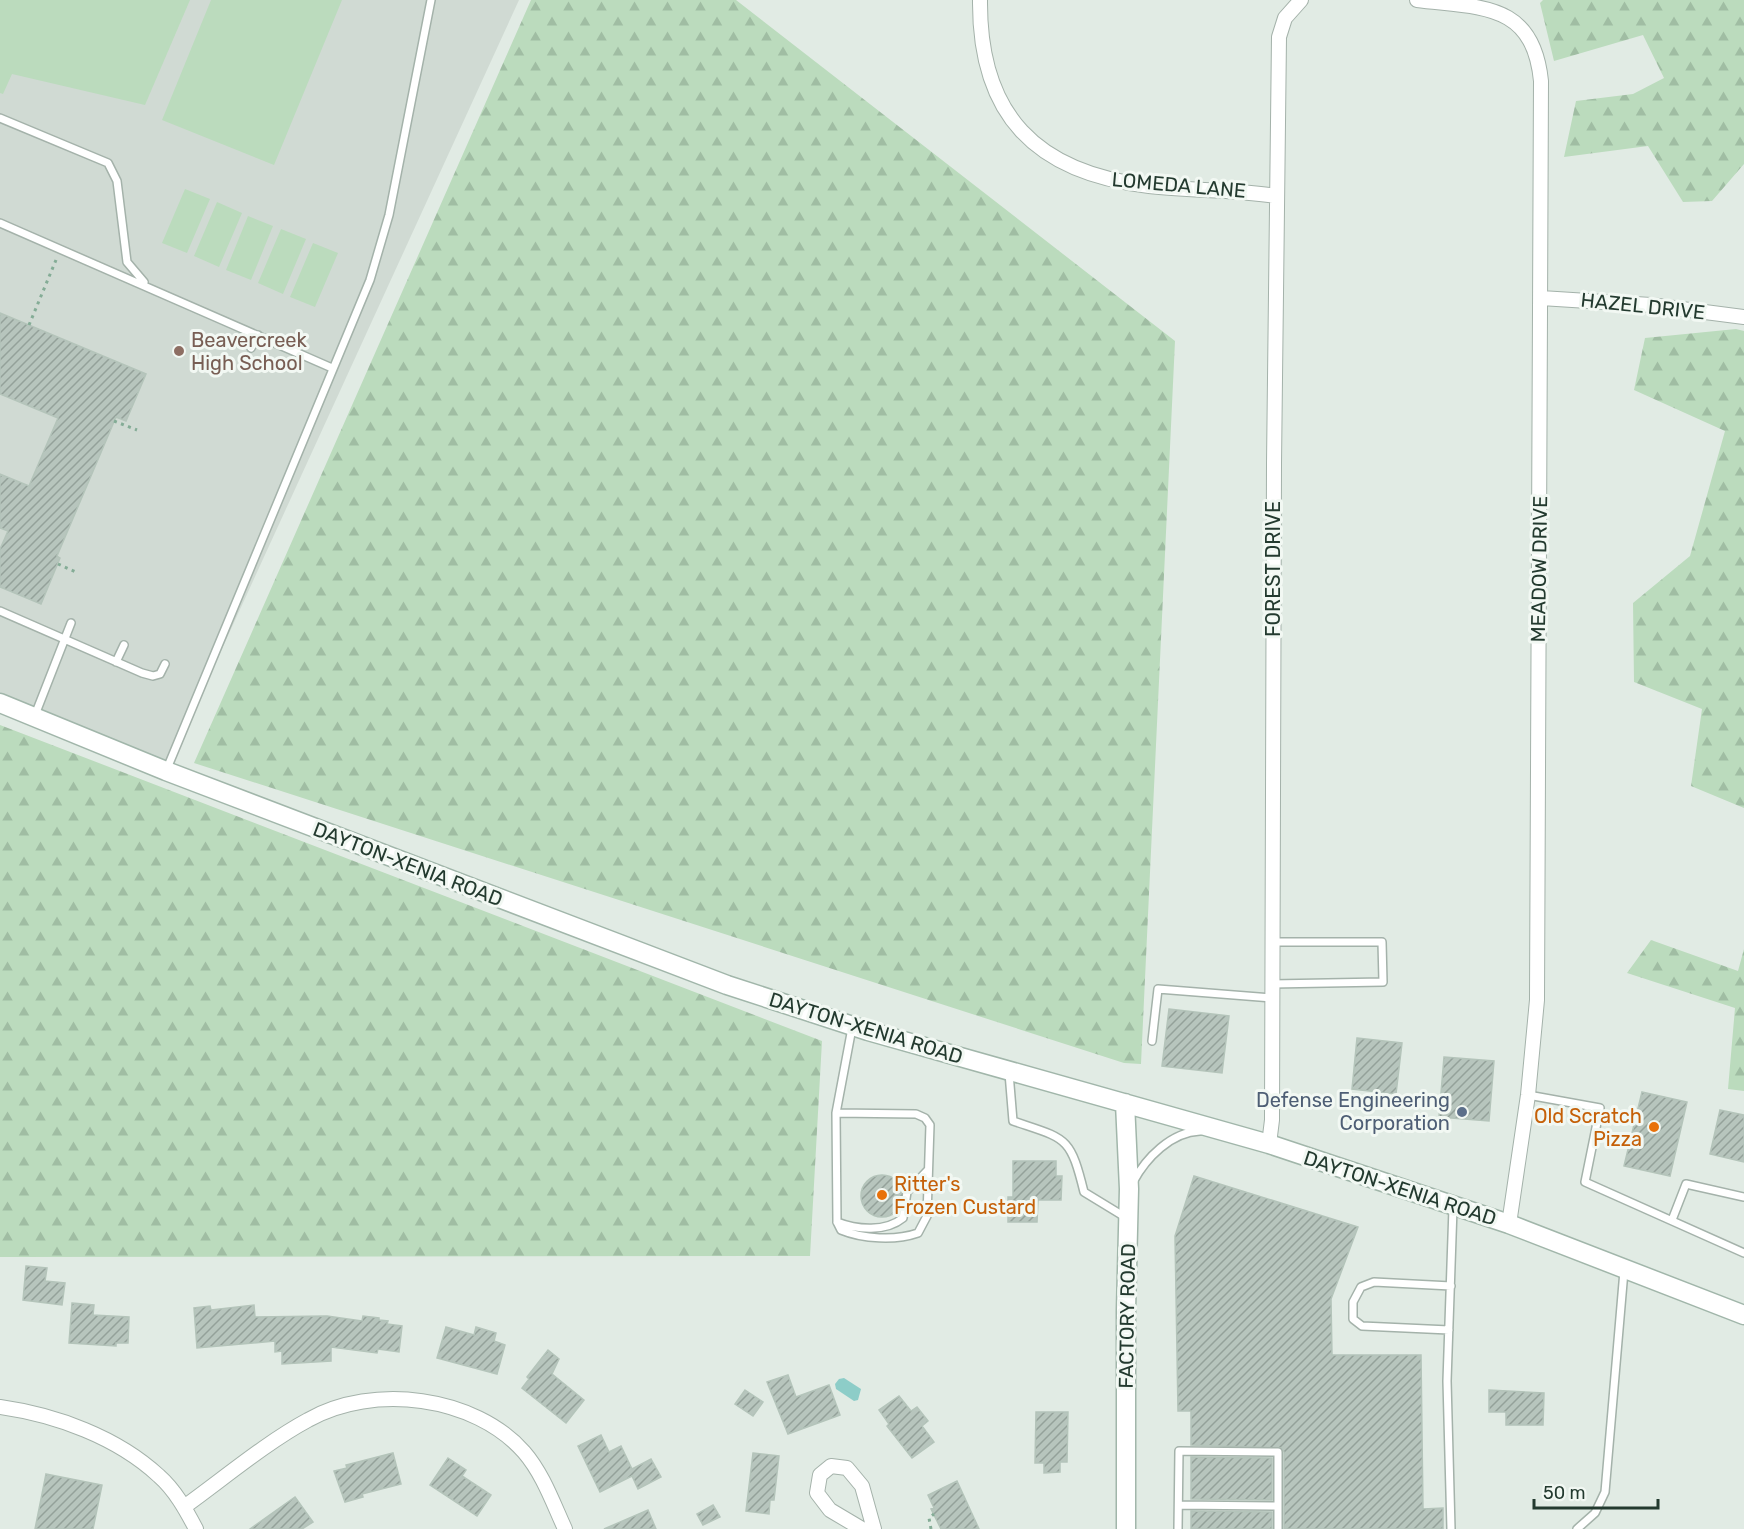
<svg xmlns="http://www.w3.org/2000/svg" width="1744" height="1529" font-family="Rubik,sans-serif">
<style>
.built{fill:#d0dad3}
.forest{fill:url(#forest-firs)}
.garden{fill:#bbdbbd}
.water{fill:#8dcdc8}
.building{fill:url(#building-hatch);stroke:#b4c4ba;stroke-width:1.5}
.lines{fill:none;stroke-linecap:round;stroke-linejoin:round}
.lane-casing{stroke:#a4b2aa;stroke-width:10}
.street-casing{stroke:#a4b2aa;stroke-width:16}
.secondary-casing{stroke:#a1b6aa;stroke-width:21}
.path{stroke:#84ac96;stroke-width:3;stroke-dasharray:3 4.5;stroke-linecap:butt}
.lane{stroke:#fff;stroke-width:7}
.street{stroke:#fff;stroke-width:14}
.secondary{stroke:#fff;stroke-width:18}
.education-dot{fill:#8d6e63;stroke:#f2f8f3;stroke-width:2}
.service-dot{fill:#5c6f8a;stroke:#f2f8f3;stroke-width:2}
.food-dot{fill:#e8710a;stroke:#f2f8f3;stroke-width:2}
.labels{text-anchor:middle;stroke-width:6;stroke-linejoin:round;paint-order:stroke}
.street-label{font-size:20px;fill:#233a2f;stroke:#f2f8f3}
.education-label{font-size:20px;fill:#785e54;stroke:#f2f8f3;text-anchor:start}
.service-label{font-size:20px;fill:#4e5e75;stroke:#f2f8f3;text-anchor:end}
.food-label{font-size:20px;fill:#c56008;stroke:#f2f8f3;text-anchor:end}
</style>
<defs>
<pattern id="forest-firs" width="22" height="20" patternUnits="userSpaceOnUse" patternTransform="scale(1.5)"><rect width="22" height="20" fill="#bbdbbd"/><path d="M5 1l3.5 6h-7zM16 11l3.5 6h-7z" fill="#a0bda3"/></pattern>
<pattern id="building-hatch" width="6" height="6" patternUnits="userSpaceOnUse" patternTransform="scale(1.5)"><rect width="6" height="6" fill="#b7c5bd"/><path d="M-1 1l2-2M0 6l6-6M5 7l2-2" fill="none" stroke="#94a19a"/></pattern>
</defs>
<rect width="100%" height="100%" fill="#e1ebe4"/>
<path class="built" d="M0,0h519l-353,771 -166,-68z"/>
<path class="forest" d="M531,0h205l439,341 -34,723 -17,-1 -930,-300z
M1543,0h201v164l-32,37 -29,1 -35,-56 -84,11 12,-56 57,-7 31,-16 -21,-43 -89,26 -14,-58z
M1736,329l8,2v477l-53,-22 11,-77 -68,-27 -1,-79 57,-47 35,-125 -91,-41 11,-52z
M0,725l822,316 -12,215 -810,1z
M1651,940l87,31 6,-22v142l-16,-2 7,-81 -108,-35z"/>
<path class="garden" d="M0,0h190l-45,105 -133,-31 -9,20 -3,-1z
M211,0h131l-68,165 -112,-45z
M185,189l25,10 -23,54 -25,-10z
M217,202l25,11 -23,54 -25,-11z
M248,216l25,10 -22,54 -25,-10z
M281,229l25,10 -23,55 -25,-11z
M313,243l25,10 -23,54 -25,-10z"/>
<path class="water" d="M844,1378l17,11 -3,11 -4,1 -18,-12 -1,-5 4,-5z"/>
<path class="building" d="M0,313l146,61 -20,47 -10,-4 -59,139 3,2 -19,46 -41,-17v-38l8,-18 -8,-3v-54l29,12 29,-68 -58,-24z
M1169,1009l60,7 -7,57 -60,-7z
M1357,1038l45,5 -6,51 -44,-5z
M1444,1057l50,4 -5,60 -50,-4z
M1642,1092l45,10 -17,74 -46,-10z
M1720,1110l24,5v47l-34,-8z
M1013,1161h43v15h6l-1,24h-23l-1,22h-29v-25h5z
M861 1196a21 21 0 1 1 42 0a21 21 0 1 1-42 0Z
M1194,1176l164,51 -27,72 1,56h89l2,154 20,-1v21h-159v-77l-3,-4 -90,-3v-34h-13l-3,-175z
M26,1266l21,2 -2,13 20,2 -3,22 -39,-5z
M72,1303l22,2 -1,10 36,2 -1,26h-12v3l-47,-3z
M254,1305l1,12 72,-1 35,5 1,-5 16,2v2l9,1 -1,3 15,2 -3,26 -21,-3 -1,4 -46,-6v14l-49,3v-13l-7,1v-11l-78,7 -3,-40 16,-2 1,4z
M446,1327l28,8 2,-8 20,6 -2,8 11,4 -8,29 -60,-16z
M548,1350l11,9 -7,15 32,26 -18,23 -44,-35 7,-9 -2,-2z
M788,1375l8,22 33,-12 11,30 -52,19 -21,-52z
M745,1390l18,12 -10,14 -18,-12z
M1489,1390l55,3 -1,32h-37v-13h-17z
M899,1396l12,15 6,-4 11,14 -6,5 12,16 -22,16 -25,-32 2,-2 -10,-14z
M1036,1412h32l-1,50h-7v10l-16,1v-10h-9z
M601,1435l8,17 12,-6 11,23 19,-10 10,18 -23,12 -6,-13 -32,16 -22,-46z
M393,1453l8,31 -39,10 1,3 -18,5 -11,-31 13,-3 -1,-3z
M753,1453l26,3 -5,44h-4l-1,14 -23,-3z
M1191,1457l81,1v42l-81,-1z
M448,1458l18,12 -4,6 29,19 -14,21 -47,-31z
M46,1474l56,11 -9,44h-58z
M957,1481l22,48h-38l-10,-20 3,-1 -6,-13z
M295,1497l18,25 -11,7h-52z
M713,1505l7,12 -17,8 -6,-11z
M648,1510l8,19h-52z
M1191,1511l81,1v17h-81z"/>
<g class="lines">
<g class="lane-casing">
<path id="lane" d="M0,118l108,45 9,18 10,81 17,20
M0,223l332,145
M251,348l7,-13
M0,611l142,62 11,3 7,-2 5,-10
M116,662l8,-17
M35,715l36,-92
M166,771l204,-491 19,-65 42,-215
M1272,984l111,-2 -1,-40h-110
M1152,1041l6,-52 114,9
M1009,1073l4,48c53,18 57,14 71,71l41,25
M1528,1095l72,13 -15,74 159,71
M836,1113l80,1 9,4 5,7 -3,91 -9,17c-23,8 -55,6 -77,-3l-4,-8 -1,-109 16,-85
M1133,1182c13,-24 38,-50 67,-51
M1672,1220l14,-36 58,13
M837,1222c20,8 49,10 66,-4l4,-26 21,-22
M1449,1330l-87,-4 -9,-7v-17l8,-15 13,-5 77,4
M1179,1505l99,1
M1178,1529l1,-78 99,1v77
M1451,1529l-4,-148 6,-173
M1577,1529l18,-16 10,-21 19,-221"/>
</g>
<g class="street-casing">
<path id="street" d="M980,0c-1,115 56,173 169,186 42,5 85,3 127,10
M1417,0c64,8 116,2 124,81l-4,919 -9,95 -19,129
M1541,298l110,7 93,12
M1269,1144l3,-24 2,-656 5,-427 6,-19 16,-18
M0,1407c56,8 117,30 159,69 16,14 27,34 37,53
M184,1507c39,-28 83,-65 124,-87 65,-37 167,-24 216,32 19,22 29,51 41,77
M862,1529l-32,-19 -13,-17 3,-18 11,-9 16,2 15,18 12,43"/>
</g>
<g class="secondary-casing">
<path id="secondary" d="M0,703l166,68 561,214 141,46 401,113 240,80 235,91
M1125,1103l4,86 -3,122v218"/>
</g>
<path class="path" d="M29,325l27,-65
M114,421l23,9
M58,564l20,9
M931,1529l-2,-11 5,-4"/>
<use href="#lane" class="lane"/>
<use href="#street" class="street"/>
<use href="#secondary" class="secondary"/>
</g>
<circle class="education-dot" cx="179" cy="351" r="6"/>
<circle class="service-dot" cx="1462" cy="1112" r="6"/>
<g class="food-dot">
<circle cx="1654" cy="1127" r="6"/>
<circle cx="882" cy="1195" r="6"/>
</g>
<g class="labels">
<g class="street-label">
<text transform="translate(1179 185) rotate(5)" y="7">LOMEDA LANE</text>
<text transform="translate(1643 306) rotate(6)" y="7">HAZEL DRIVE</text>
<text transform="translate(1273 569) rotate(-90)" y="7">FOREST DRIVE</text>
<text transform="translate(1539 569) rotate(-89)" y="7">MEADOW DRIVE</text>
<text transform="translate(408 864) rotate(21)" y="7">DAYTON-XENIA ROAD</text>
<text transform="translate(866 1028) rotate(17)" y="7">DAYTON-XENIA ROAD</text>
<text transform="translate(1400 1188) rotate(18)" y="7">DAYTON-XENIA ROAD</text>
<text transform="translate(1127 1316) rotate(-89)" y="7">FACTORY ROAD</text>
</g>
<g class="education-label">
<text x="191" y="347">Beavercreek<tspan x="191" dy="23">High School</tspan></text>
</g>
<g class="service-label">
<text x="1450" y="1107">Defense Engineering<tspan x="1450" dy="23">Corporation</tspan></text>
</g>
<g class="food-label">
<text x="1642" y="1123">Old Scratch<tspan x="1642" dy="23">Pizza</tspan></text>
<text x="894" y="1191" text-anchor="start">Ritter's<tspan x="894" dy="23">Frozen Custard</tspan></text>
</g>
</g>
<path d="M1534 1499v9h124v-9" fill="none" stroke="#233a2f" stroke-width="3"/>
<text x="1543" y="1499" font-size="18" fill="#233a2f" stroke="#f2f8f3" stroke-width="4.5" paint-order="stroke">50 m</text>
</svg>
